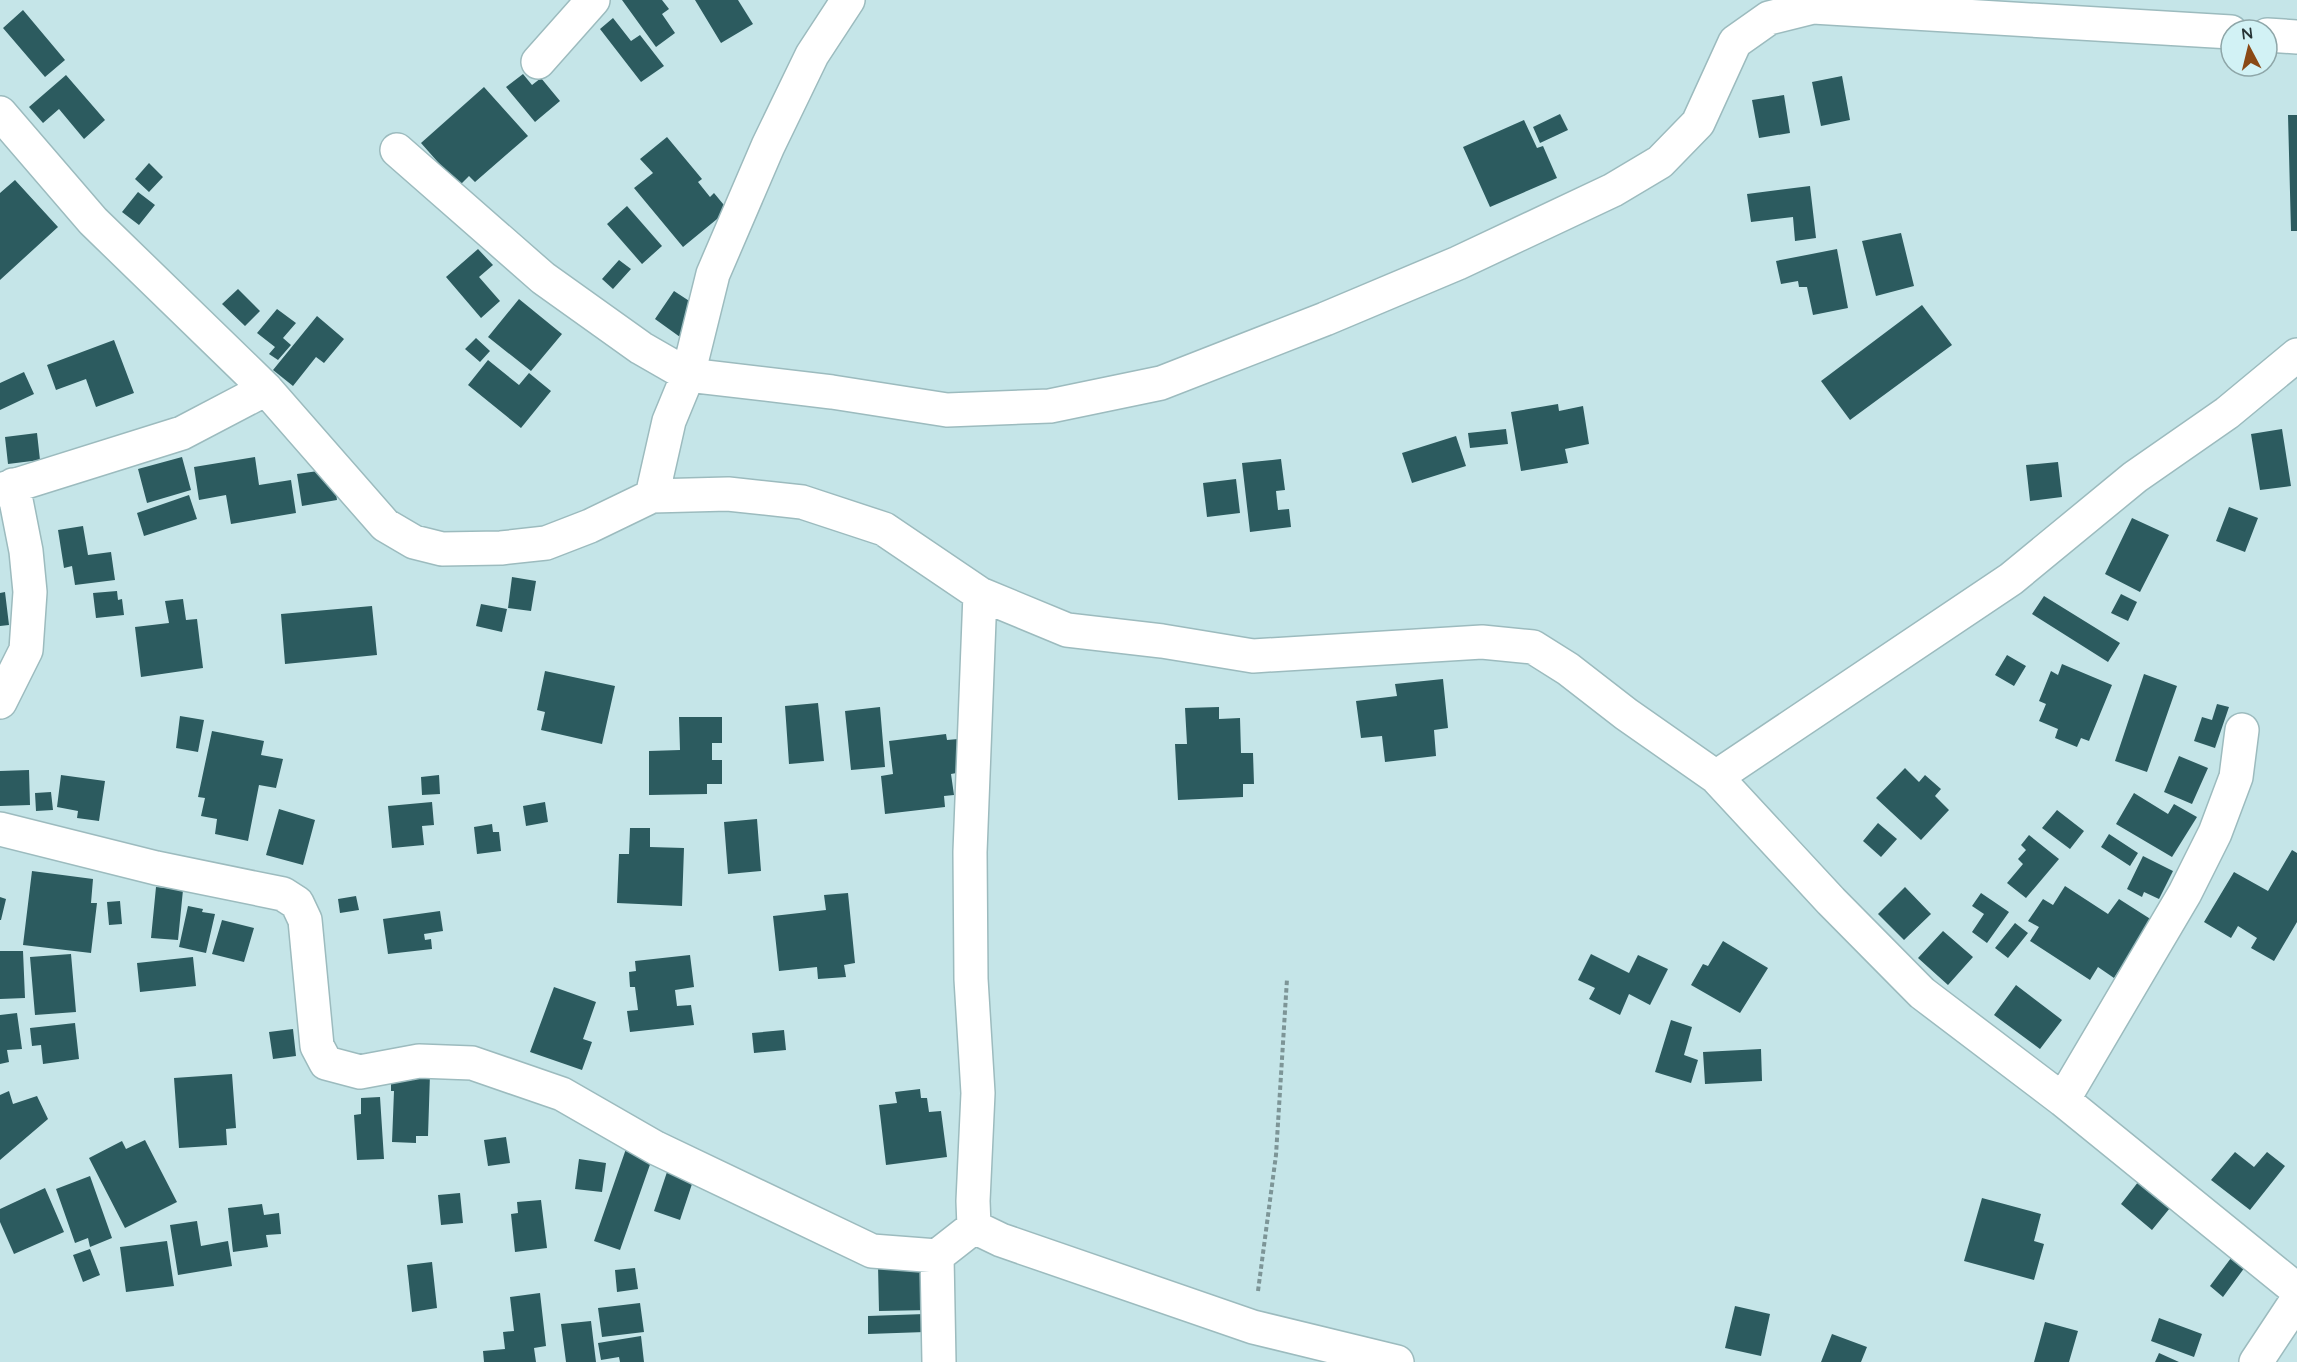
<svg xmlns="http://www.w3.org/2000/svg" width="2297" height="1362" font-family="Quicksand,sans-serif">
<style>
.building{fill:#2c5b5f}
.lines{fill:none;stroke-linecap:round;stroke-linejoin:round}
.minor-casing{stroke:#9cbbbe;stroke-width:36}
.path{stroke:#7d9597;stroke-width:4;stroke-dasharray:4.5 3;stroke-linecap:butt}
.minor{stroke:#fff;stroke-width:33}
</style>
<rect width="100%" height="100%" fill="#c5e5e8"/>
<path class="building" d="M622,0h40l7,9 -7,5 13,19 -19,14z
M695,0h43l15,24 -32,19z
M23,10l42,50 -20,17 -42,-49z
M613,18l18,23 9,-6 24,31 -23,16 -41,-53z
M523,74l9,11 9,-7 19,23 -25,21 -29,-35z
M66,75l39,45 -21,19 -25,-30 -16,14 -14,-16z
M1842,76l8,44 -29,6 -9,-44z
M484,87l44,49 -53,46 -6,-6 -10,10 -38,-43z
M1784,95l6,38 -31,5 -7,-38z
M1560,114l8,16 -28,13 -7,-16z
M2288,115h9v116h-6z
M1524,120l13,28 6,-2 14,32 -67,29 -27,-60z
M667,137l35,42 -4,3 12,15 4,-4 14,17 -45,37 -49,-59 19,-15 -13,-14z
M149,163l14,14 -14,15 -14,-13z
M15,180l43,47 -58,53v-87z
M1810,186l6,52 -21,3 -2,-24 -42,5 -4,-28z
M138,192l17,13 -16,20 -17,-13z
M627,206l35,40 -20,18 -35,-40z
M1901,233l13,53 -38,10 -14,-55z
M478,249l15,16 -14,12 21,24 -19,17 -35,-41z
M1837,249l11,59 -35,7 -6,-28h-8l-1,-6 -17,3 -5,-23z
M619,260l12,9 -18,20 -11,-10z
M238,289l22,22 -15,15 -23,-22z
M674,291l26,17 -20,29 -25,-18z
M519,299l43,35 -31,37 -43,-34z
M1922,305l30,40 -102,75 -29,-39z
M277,309l19,14 -13,15 8,7 -13,15 -9,-6 6,-7 -18,-14z
M317,316l27,23 -20,24 -8,-6 -23,29 -20,-16z
M476,338l14,13 -10,11 -15,-13z
M114,340l20,53 -38,14 -10,-28 -30,11 -9,-25z
M488,360l31,25 10,-12 22,18 -30,37 -53,-43z
M24,372l10,22 -34,16v-27z
M1558,404l1,7 24,-5 6,38 -24,5 3,14 -47,8 -10,-59z
M1506,429l2,15 -38,4 -2,-15z
M2282,429l9,57 -31,4 -9,-56z
M37,433l3,27 -32,4 -3,-27z
M1456,436l10,30 -54,17 -10,-30z
M182,457l9,33 -44,13 -9,-34z
M255,457l4,28 32,-5 5,33 -65,11 -5,-29 -27,5 -5,-33z
M1281,459l4,31 -9,1 2,19 11,-1 2,18 -41,5 -8,-69z
M2058,462l4,35 -32,4 -4,-36z
M332,469l5,31 -35,6 -5,-32z
M1236,479l4,34 -33,4 -4,-34z
M189,495l8,24 -53,17 -7,-23z
M2229,507l29,11 -13,34 -29,-11z
M2132,518l37,17 -29,57 -35,-18z
M83,526l5,29 23,-3 4,28 -40,5 -3,-19 -8,2 -6,-38z
M512,577l24,4 -5,30 -23,-3z
M117,591l1,9 4,-1 2,16 -28,3 -3,-25z
M5,592l4,33 -9,1v-33z
M2121,594l16,8 -9,19 -17,-8z
M2044,596l76,47 -12,19 -76,-48z
M183,599l3,21 11,-1 6,49 -62,9 -6,-50 34,-4 -4,-22z
M481,604l26,5 -5,23 -26,-6z
M372,606l5,49 -92,9 -4,-50z
M2007,655l19,11 -12,20 -19,-11z
M2062,664l50,21 -23,56 -8,-3 -4,9 -22,-9 3,-9 -19,-8 7,-17 -7,-3 12,-30 7,4z
M545,671l70,15 -13,58 -61,-14 4,-18 -8,-2z
M2144,674l33,12 -30,86 -32,-11z
M1443,679l5,49 -14,2 2,26 -51,6 -3,-26 -21,2 -5,-37 41,-5 -2,-12z
M818,703l6,58 -35,3 -4,-58z
M2217,704l12,3 -14,41 -21,-7 8,-24 10,3z
M880,707l5,60 -34,3 -6,-59z
M1219,707v12l21,-1 1,35h12l1,31h-11v13l-65,3 -3,-56h12l-2,-36z
M180,716l24,4 -6,32 -22,-4z
M679,717h43v26h-10v17h10v24h-15v10l-58,1v-44l31,-1z
M212,731l52,10 -3,14 22,4 -7,29 -17,-3 -11,56 -33,-7 2,-15 -16,-3 4,-18 -7,-1z
M946,734l1,6 11,-1 4,33 -11,2 3,21 -10,1 1,11 -60,7 -4,-38 12,-2 -4,-33z
M2179,756l29,12 -16,36 -28,-12z
M1905,768l14,14 6,-7 16,14 -6,7 14,14 -28,30 -45,-42z
M29,770l1,35 -30,1v-35z
M61,775l44,6 -6,40 -22,-3 1,-7 -21,-4z
M439,775l1,19 -18,1 -1,-18z
M51,792l2,18 -17,1 -1,-18z
M2134,793l34,21 6,-10 23,13 -25,40 -56,-33z
M432,802l2,23 -12,1 2,19 -32,3 -4,-42z
M545,802l3,20 -22,4 -3,-20z
M279,809l36,11 -12,45 -37,-10z
M2057,810l27,21 -14,18 -28,-21z
M757,819l4,52 -33,3 -4,-52z
M1878,823l19,16 -16,18 -18,-16z
M492,824l1,8h6l2,19 -24,3 -3,-27z
M630,828h20v19l34,1 -2,58 -65,-3 2,-49h10z
M2109,834l29,19 -8,13 -29,-19z
M2029,835l30,24 -33,39 -19,-15 16,-19 -5,-5 8,-9 -5,-5z
M2292,850l5,3v69l-23,39 -23,-13 6,-10 -19,-12 -7,12 -27,-16 30,-50 34,19z
M2143,856l30,15 -14,28 -15,-7 -2,5 -15,-8z
M32,871l61,8 -2,24h6l-6,50 -68,-8z
M2065,886l43,28 11,-15 33,21 -38,58 -16,-11 -8,13 -60,-39 9,-14 -11,-6 15,-22 10,6z
M156,887l27,3 -5,50 -27,-2z
M1905,887l26,27 -27,26 -26,-26z
M848,893l7,70 -11,2 2,12 -28,2 -1,-12 -38,4 -6,-55 53,-6 -2,-15z
M1981,893l28,19 -22,31 -15,-11 12,-18 -12,-8z
M356,896l3,14 -19,3 -2,-14z
M0,897l6,2 -5,21h-1z
M120,901l2,23 -13,1 -2,-23z
M188,906l15,3 -1,3 13,2 -9,39 -27,-6z
M440,911l3,20 -19,3 1,6 6,-1 1,10 -44,5 -5,-35z
M222,920l32,8 -10,34 -32,-8z
M2015,923l13,10 -20,25 -13,-10z
M1943,931l30,26 -25,28 -30,-27z
M1723,941l45,27 -28,45 -49,-28 12,-21 5,2z
M0,951h23l2,47 -25,1z
M71,954l5,58 -41,3 -5,-58z
M1591,954l38,19 9,-18 30,14 -18,36 -21,-11 -9,21 -31,-16 6,-11 -17,-8z
M690,955l4,32 -19,3 2,16 14,-1 3,20 -64,7 -3,-21 11,-1 -3,-23h-5l-1,-15 7,-1 -1,-10z
M193,957l3,29 -56,6 -3,-29z
M2016,985l46,35 -22,29 -46,-34z
M554,987l42,15 -13,37 9,3 -10,28 -52,-18z
M17,1013l5,36 -15,1 2,12 -9,2v-49z
M1671,1020l21,7 -8,28 14,5 -7,23 -36,-11z
M75,1023l4,36 -36,5 -2,-19 -9,1 -2,-18z
M293,1029l3,27 -23,3 -4,-27z
M784,1030l2,20 -32,3 -2,-20z
M1761,1049l1,32 -57,3 -2,-32z
M391,1072l39,2 -2,62h-12v7l-24,-1 2,-51h-3z
M232,1074l4,54 -10,1 1,16 -48,3 -5,-70z
M920,1089l1,9h6l2,14 12,-1 6,46 -61,8 -7,-60 18,-2 -2,-11z
M9,1091l4,13 24,-8 11,23 -48,41v-65z
M380,1097l4,62 -27,1 -3,-45 7,-1v-16z
M506,1137l4,26 -22,3 -4,-26z
M145,1140l32,62 -52,26 -36,-70 33,-17 4,8z
M627,1146l26,10 -33,94 -26,-9z
M2235,1152l19,15 13,-15 18,14 -35,44 -39,-30z
M579,1159l27,4 -4,29 -27,-3z
M667,1172l26,9 -13,39 -26,-9z
M90,1176l22,62 -22,9 -2,-9 -13,5 -19,-54z
M2142,1177l32,26 -22,27 -31,-26z
M45,1188l19,44 -50,22 -14,-32v-13z
M460,1193l3,30 -22,2 -3,-30z
M1982,1198l59,16 -7,27 10,3 -10,36 -70,-19z
M541,1200l6,48 -32,4 -4,-38 7,-1 -1,-11z
M262,1204l2,11 15,-2 2,21 -15,1 2,12 -35,5 -5,-44z
M197,1221l4,25 27,-5 4,25 -54,9 -8,-50z
M167,1241l7,45 -48,6 -6,-45z
M90,1249l10,26 -17,7 -10,-27z
M2231,1258l14,9 -22,30 -13,-11z
M432,1262l5,46 -25,4 -5,-47z
M878,1265h52l1,45 -52,1z
M635,1268l3,21 -21,3 -2,-22z
M540,1293l6,53 -12,2 2,14h-52l-1,-11 22,-2 -2,-17 11,-1 -4,-34z
M640,1303l4,29 -42,5 -4,-29z
M1735,1306l35,8 -9,42 -36,-8z
M925,1314v18l-57,2v-18z
M2159,1318l43,16 -8,23 -43,-16z
M591,1321l5,41h-30l-5,-38z
M2045,1322l33,9 -9,31h-35z
M1832,1334l35,13 -6,15h-40z
M641,1336l3,26h-24l-1,-5 -18,3 -3,-17z
M2159,1353l20,9h-24z"/>
<g class="lines">
<g class="minor-casing">
<path id="minor" d="M2267,35l30,2
M538,62l55,-62
M0,113l93,108 173,168 119,136 29,17 28,7 59,-1 45,-5 44,-17 62,-30 76,-2 74,8 82,27 96,65 87,36 95,11 91,15 229,-14 51,5 35,22 58,45 90,63 115,124 91,92 141,107 234,190
M397,150l146,128 98,70 47,27 144,17 115,18 103,-4 111,-23 164,-64 133,-56 155,-73 47,-28 38,-39 37,-81 34,-24 44,-11 418,25
M0,490l182,-57 84,-44
M652,496l17,-75 19,-46 25,-101 55,-128 44,-91 36,-55
M980,594l-10,258 1,127 7,114 -5,108 1,26 27,13 252,87 144,35
M0,702l26,-52 4,-58 -4,-41 -13,-66
M1716,777l295,-198 124,-102 92,-64 70,-58
M0,829l156,39 127,26 14,9 8,17 12,126 9,17 34,9 59,-11 53,2 90,31 94,54 216,103 65,5 37,-29
M2063,1100l122,-207 30,-60 21,-56 6,-47
M937,1256l2,106
M2256,1362l41,-62"/>
</g>
<path class="path" d="M1258,1291l18,-136 11,-176"/>
<use href="#minor" class="minor"/>
</g>
<g transform="translate(2249 48) rotate(353)"><circle r="28" fill="#d2f2f5" stroke="#8ea6a8" stroke-width="1.5"/>
<path d="M0-4.5L10 22L0 15L-10 22Z" fill="#8a4915"/>
<text y="-9" font-size="16" font-weight="bold" text-anchor="middle" fill="#273435">N</text>
</g>
</svg>
